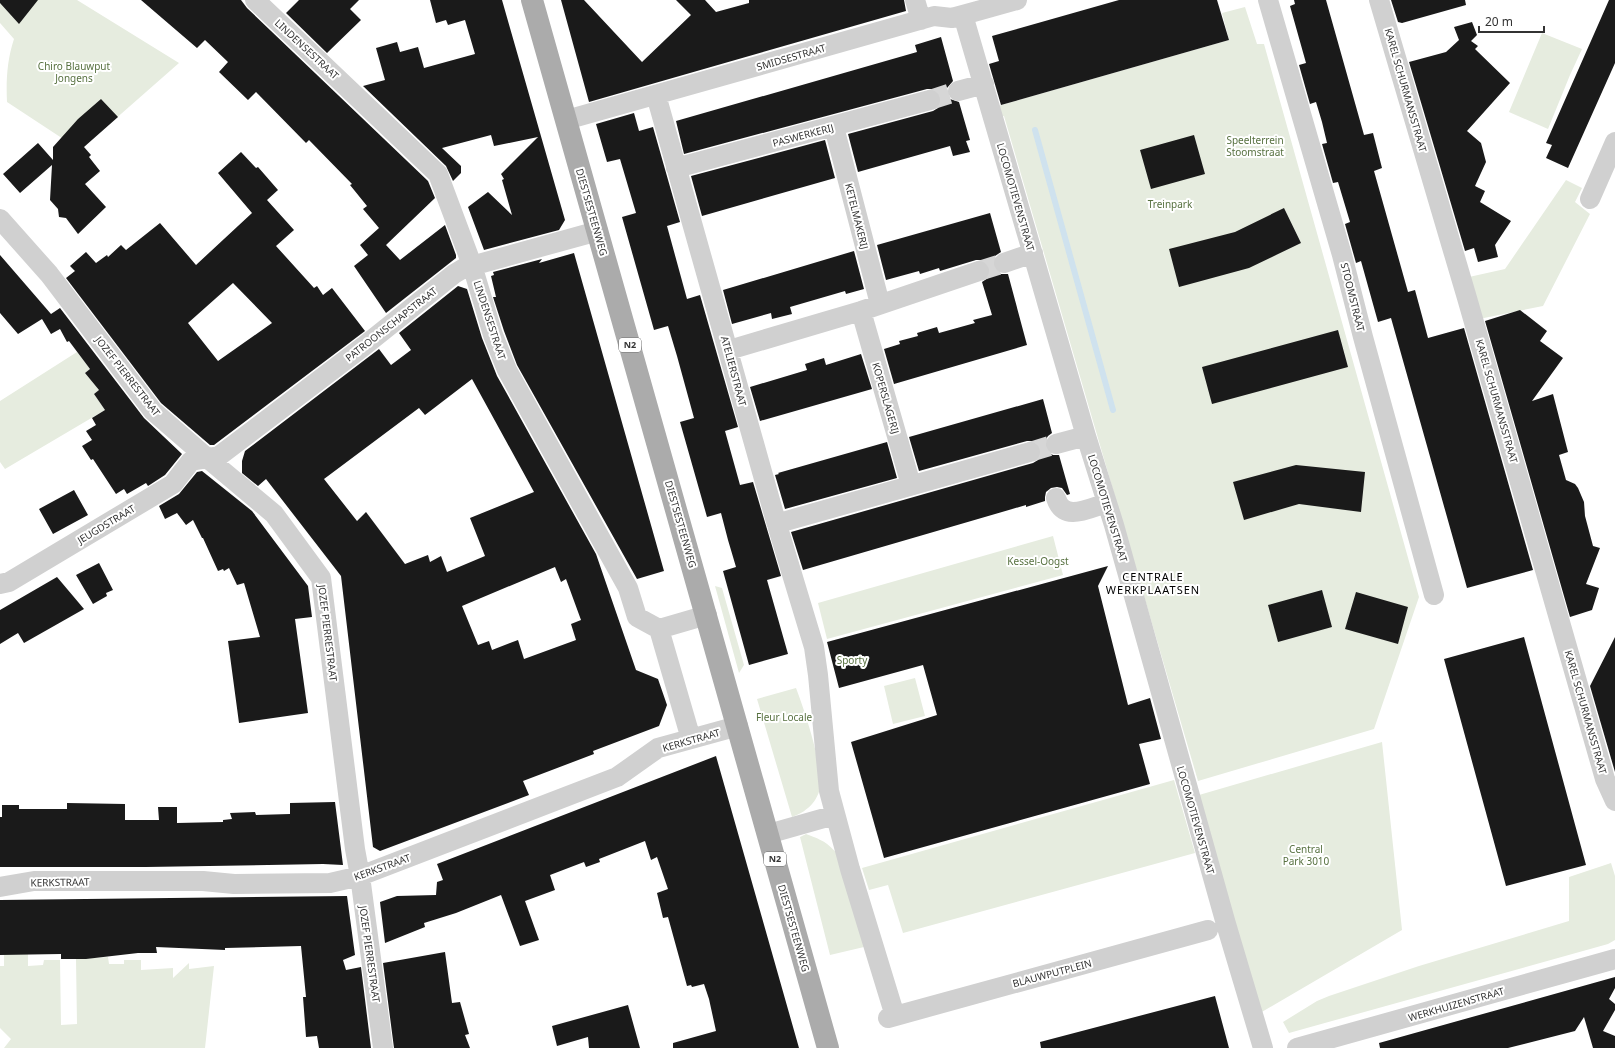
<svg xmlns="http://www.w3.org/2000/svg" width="1615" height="1048" font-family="'Noto Sans',sans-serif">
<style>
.green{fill:#e6ecdf}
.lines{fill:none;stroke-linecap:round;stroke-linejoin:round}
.stream{stroke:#cfe2ee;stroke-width:6}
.building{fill:#1a1a1a;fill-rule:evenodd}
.minor-tunnel{stroke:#d6d6d6;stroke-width:20;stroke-dasharray:20 10;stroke-linecap:butt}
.minor{stroke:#d0d0d0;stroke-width:20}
.primary{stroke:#ababab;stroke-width:22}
.labels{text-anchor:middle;stroke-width:4;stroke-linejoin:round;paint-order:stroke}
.shield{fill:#fff;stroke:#707070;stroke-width:1}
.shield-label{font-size:9px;font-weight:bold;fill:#333}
.street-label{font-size:10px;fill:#333;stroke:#fff}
.park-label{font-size:10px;fill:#56703f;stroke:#fff}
.neighbourhood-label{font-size:11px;letter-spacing:1px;fill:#000;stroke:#fff}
</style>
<rect width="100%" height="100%" fill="#fff"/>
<path class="green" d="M0,0h77l102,63 -99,87 -73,-48c-1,-21 0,-42 7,-63l-14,-16z
M1245,7l12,37h7l155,553 -45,132 -176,52 -194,-665 -3,1 -3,-11 231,-66 -7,-27z
M1542,33l40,16 -12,26 -22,54 -39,-17z
M1566,180l16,8 -7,14 15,12 -47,92 -64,13 -10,-42 36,-8z
M77,352l13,17 -5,4 14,17 -5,4 11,16 -100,59 -5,-7v-61z
M1053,536l10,39 -236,64 -9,-36z
M715,586l7,2 22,77 -5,8z
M915,678l10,38 -32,8 -9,-38z
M796,688c9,24 17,49 22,74 1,6 3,13 3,19 -1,18 -12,30 -29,36l-35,-118z
M1382,742l20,188 -142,83 -61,-218z
M1174,780l21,73 -292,80 -15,-48 -19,5 -7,-22z
M806,834c19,7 22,9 35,24l23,89 -34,8 -30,-118z
M1611,863l4,13v64l-7,4 -319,89 -6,-11 34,-21 12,-5 90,-30 150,-45v-44z
M4,944l24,10v12l15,-1 1,-5h16l1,65 16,-1 -1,-65 32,-2 1,7h15v-4h17v10l32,-2v10l16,-15v6l25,-3 -9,82h-201l7,-9 -11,-11v-62h4z"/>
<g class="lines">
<path class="stream" d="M1035,130l78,280"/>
</g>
<path class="building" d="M0,0h38l-19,24 -19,-21z
M141,0h100l6,8 181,173 7,17 -49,47 14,15 45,-35 11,30v3l-70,55 -32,-47 14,-11 -8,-10 19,-17 -16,-19 4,-3 -17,-21 2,-1 -43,-44 -3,3 -50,-51 -8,8 -29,-28 9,-10 -23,-22 -8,8z
M299,0h60l-9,9 11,11 -34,33 -41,-40z
M430,0h72l63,220 -6,10 -75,20 -16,-43 20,-15 24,23 -10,-35 2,-1 -3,-5 37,-37 -44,9 -3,-11 -49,13 19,18v7l-8,8 -7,-15 -83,-80 22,-6 -9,-32 21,-6 3,10 18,-5 6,21 51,-14 -10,-34 -17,5 -2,-5 -10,3z
M561,0h23l58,62 49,-47 -15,-15h29l11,12 33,-9v-3h155l2,11 -317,91z
M1119,0h98l12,40 -228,65 -12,-41 10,-3 -7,-25z
M1294,0h32l38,135 9,-2 9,35 -8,3 34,121 7,-2 13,48 36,-10 69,242 -66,18 -76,-270 -13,4 -17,-61 -5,2 -11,-39 5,-2 -12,-40 -5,1 -11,-39 5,-1 -5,-21 -6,-20 -6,2 -11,-39 7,-2 -16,-57 5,-2z
M1391,0h74l1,5 -64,18 -4,-1z
M1609,0h6v63l-47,105 -22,-10 6,-13 -6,-2z
M1472,22l5,13 -6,6 7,5 -3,3 35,34 -43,48 14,12 5,19 -11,24 10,5 -5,11 31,19 -16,24 3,12 -20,5 -4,-14 -9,3 -56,-189 37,-10 13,-12 -5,-13z
M941,37l12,44 -6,7v6l3,5 9,3 11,38 -4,1 4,11 -17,4 -3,-10 -92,26 -10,-38 85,-23 5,-3 3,-5v-6l-3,-5 -5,-3h-6l-243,65 -8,-33 241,-69 -2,-7z
M101,99l17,18 -34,30 7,8 -2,2 11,14 -15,13 21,23 -28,27 -12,-16 -7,-1 -1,-8 -8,-9 2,-35 -32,28 -17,-19 35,-31 15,17v-13l25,-28z
M634,113l5,18 14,-4 27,95 -13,4 20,73 13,-4 38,132 -13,4 15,54 13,-3 28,94 -14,4 21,74 -39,11 -26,-94 13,-4 -8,-27 -7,-27 -14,4 -27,-95 14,-4 -17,-62 -9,-30 -14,4 -32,-113 14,-4 -16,-54 -13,3 -11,-38z
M1194,135l11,39 -54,15 -11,-39z
M825,140l10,38 -133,38 -11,-40z
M241,152l15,16 2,-1 20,23 -11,10 27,30 -18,16 38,42 3,-2 6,9 9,-7 33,43 -151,114h-4l-49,-42 -95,-125 9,-7 -5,-5 16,-14 10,11 11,-8 1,2 13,-12 5,5 34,-27 36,42 56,-52 -34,-40zM233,283l39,40 -54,38 -30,-38z
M1284,208l17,35 -52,25 -70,19 -10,-38 66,-17z
M990,213l11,39 -6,4 -2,4v6l4,6 4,2h7l19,71 -133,39 -10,-35 16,-5 -1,-3 19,-5 -1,-3 20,-6 2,6 36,-10 -2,-3 19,-5 -10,-33 6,-4 2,-4v-6l-4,-6 -4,-2h-6l-36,11 -1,-3 -19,6 -1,-3 -33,9 -9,-35z
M854,251l10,38 -18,5 -1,-3 -55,16 2,7 -20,5 -1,-6 -39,11 -9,-34z
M574,253l90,318 -27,8 -120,-214 -13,-34 -11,-34h3l-5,-21 3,-1 -1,-3 49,-13 -3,4z
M0,255l51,59 9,-6 84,110 38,36 -17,21 -17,11 -2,-3 -19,11 -3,-5 -8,5 -23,-35 -2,1 -9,-14 10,-6 -6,-9 10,-6 -4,-7 13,-8 -11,-16 5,-4 -14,-17 5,-4 -21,-28 -2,1 -7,-13 -9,5 -9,-15 -24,15 -18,-21z
M458,286l9,3 15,49 15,38 99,178 40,116 22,9 9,26 -8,21 -66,25 1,3 -71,27 6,14 -149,56 -7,-4 -32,-271 -75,-97 -8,7 -16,-13v-12l3,-10 134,-102 12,16 20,-15 -12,-17zM472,379l62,113 -64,26 15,38 -38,16 -6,-16 -11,6 -2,-7 -23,9 -39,-52 -9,9 -33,-42 95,-71 6,7zM555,567l6,15 5,-3 15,41 -10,4 5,16 -52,19 -6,-19 -26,10 -3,-9 -11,4 -16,-39z
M1520,310l27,21 -7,10 23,17 -31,43 21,-7 15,58 -9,3 7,25 9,4 3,4 6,14 1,14 8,30 7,2 -14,36 13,4 -7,22 -22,7 -85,-296z
M1338,330l10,37 -136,37 -10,-37z
M861,354l11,35 -112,32 -10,-34 57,-17 -2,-6 19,-6 2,7z
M1043,399l9,34 -4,3 -3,5v6l3,5 5,3h6l11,39 -3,1 -5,-7 -5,-1 -6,1 -5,4 -1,5v4l-19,6v-2l-223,65 -12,-38 242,-69 5,-3 3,-5v-6l-3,-5 -5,-3h-6l-108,30 -10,-34z
M887,442l10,36 -112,31 -10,-34 4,-1 -1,-1z
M1296,465l69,7 -4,40 -62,-8 -55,16 -11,-38z
M202,471l50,40 56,75 4,31 -17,2 13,94 -69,10 -11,-82 32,-4 -16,-54 -7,2 -8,-17 -5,3 -1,-2 -5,2 -15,-33h-1l-9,-18 -7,5 -9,-12 -12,6 -6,-13 20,-12 18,-22z
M74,490l14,25 -35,19 -14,-25z
M99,563l14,27 -7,3 1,3 -14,8 -17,-29z
M1108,566l-10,20 30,119 22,-7 11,41 -22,5 11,40 -266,74 -33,-116 86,-27 -14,-50 -84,23 -12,-46z
M57,577l27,32 -60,34 -6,-10 -18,11v-34z
M1322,590l10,37 -54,15 -10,-37z
M1356,592l52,15 -10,37 -53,-15z
M1524,637l62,228 -80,21 -62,-227z
M1615,637v135l-25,-86z
M716,756l83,292h-126v-5l43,-12 -7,-32 -5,-15 -12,3 -1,-2 -4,1 -19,-69 -5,1 -6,-25 11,-4 -11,-32 -6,3 -6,-19 -46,18 1,3 -14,5 -2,-5 -34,13 5,15 -30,11 14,39 -19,6 -19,-51 -45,18 -32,10 1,4 -40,16 -5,-41 17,-6 39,-1 1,-13 6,-2 -6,-16z
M335,802l8,63 -20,-1 -177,3h-146v-50h2v-12h17v4h48v-6l58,1v16h34l-1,-13h19v16l46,-1v-2l9,-1 -2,-6 25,-1 1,3 34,-1v-11z
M347,896l8,59 -12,5 3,10 15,-3 10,81h-52l-2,-12 -11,1 -3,-40h3l-5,-51 -76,2v2l-69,-3 1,6h-19l-52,6h-25v-5l-61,1v-55z
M445,952l7,51 8,-1 9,32 -4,1 5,13h-76l-11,-85z
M1615,977v11l-6,11 6,5v6l-12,21 12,5v12h-22l-9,-31 -9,14 -67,17h-128l-1,-5z
M1215,996l14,52h-188l-1,-6z
M628,1005l12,43h-51l-1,-11 -31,9 -5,-20z"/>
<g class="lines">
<path class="minor-tunnel" d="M930,100l28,-9
M979,271l25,-8
M1030,452l26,-8"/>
<path class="minor" d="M255,0l183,174 34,91 21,70 14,35 121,218 9,29 22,12 48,-14
M915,0l6,20
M1268,0l74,255 21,82 71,258
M1379,0l88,298 138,481 10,22
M963,15l123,421 28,89 112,399 37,124
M958,91l26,-7
M656,95l119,423 39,129 4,28 11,116 21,78 45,147
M566,120l368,-104 18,2 65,-18
M834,127l46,177
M676,168l254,-68
M1590,199l25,-57
M0,219l49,55 104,137 53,46 68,57 47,64 34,271 5,27 23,172
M1004,263l29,-10
M861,311l50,174
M729,350l132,-39 118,-40
M1056,444l30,-8
M1056,498c8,25 33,10 51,5
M776,522l10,-1 244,-69
M0,584l9,-2 164,-98 18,-23 28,-5 145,-110 90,-72 10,-6 134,-37
M659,629l32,110
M768,834l67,-19
M0,887l34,-6h169l31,3 96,-1 30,-7 257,-99 41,-29 80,-22
M888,1018l320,-88
M1297,1048l318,-89"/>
<path class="primary" d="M532,0l296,1048"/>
</g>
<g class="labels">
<g class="shield">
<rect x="619" y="338" width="22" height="14" rx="3"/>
<rect x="764" y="852" width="22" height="14" rx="3"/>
</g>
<g class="shield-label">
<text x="630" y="348">N2</text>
<text x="775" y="862">N2</text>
</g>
<g class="street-label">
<text transform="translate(307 49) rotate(43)" y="4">LINDENSESTRAAT</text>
<text transform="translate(791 57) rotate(-16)" y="4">SMIDSESTRAAT</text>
<text transform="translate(1406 90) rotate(74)" y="4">KAREL SCHURMANSSTRAAT</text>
<text transform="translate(803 135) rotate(-15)" y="4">PASWERKERIJ</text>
<text transform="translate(1016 197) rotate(74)" y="4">LOCOMOTIEVENSTRAAT</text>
<text transform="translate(592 212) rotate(74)" y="4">DIESTSESTEENWEG</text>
<text transform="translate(857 216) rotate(76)" y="4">KETELMAKERIJ</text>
<text transform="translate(1353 297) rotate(76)" y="4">STOOMSTRAAT</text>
<text transform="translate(490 320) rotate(72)" y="4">LINDENSESTRAAT</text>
<text transform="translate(391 324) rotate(-38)" y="4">PATROONSCHAPSTRAAT</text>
<text transform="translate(734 371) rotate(75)" y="4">ATELIERSTRAAT</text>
<text transform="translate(128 376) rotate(52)" y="4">JOZEF PIERRESTRAAT</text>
<text transform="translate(886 398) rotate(74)" y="4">KOPERSLAGERIJ</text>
<text transform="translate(1497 401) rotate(74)" y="4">KAREL SCHURMANSSTRAAT</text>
<text transform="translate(1108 508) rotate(73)" y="4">LOCOMOTIEVENSTRAAT</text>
<text transform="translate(106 524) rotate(-31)" y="4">JEUGDSTRAAT</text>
<text transform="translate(681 524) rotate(74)" y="4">DIESTSESTEENWEG</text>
<text transform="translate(328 633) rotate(83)" y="4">JOZEF PIERRESTRAAT</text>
<text transform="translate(1586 712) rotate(74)" y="4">KAREL SCHURMANSSTRAAT</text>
<text transform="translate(691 740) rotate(-16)" y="4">KERKSTRAAT</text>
<text transform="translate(1196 820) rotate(74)" y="4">LOCOMOTIEVENSTRAAT</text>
<text transform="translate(382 867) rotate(-20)" y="4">KERKSTRAAT</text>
<text transform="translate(60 882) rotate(-1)" y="4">KERKSTRAAT</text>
<text transform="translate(794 928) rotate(74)" y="4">DIESTSESTEENWEG</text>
<text transform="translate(370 954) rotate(82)" y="4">JOZEF PIERRESTRAAT</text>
<text transform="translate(1052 973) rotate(-15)" y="4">BLAUWPUTPLEIN</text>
<text transform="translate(1456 1004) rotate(-16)" y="4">WERKHUIZENSTRAAT</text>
</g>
<g class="park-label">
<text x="74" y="70">Chiro Blauwput<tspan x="74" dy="12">Jongens</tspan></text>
<text x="1255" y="144">Speelterrein<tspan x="1255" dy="12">Stoomstraat</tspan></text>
<text x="1170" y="208">Treinpark</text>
<text x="1038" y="565">Kessel-Oogst</text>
<text x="852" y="664">Sporty</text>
<text x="784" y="721">Fleur Locale</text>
<text x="1306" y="853">Central<tspan x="1306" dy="12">Park 3010</tspan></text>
</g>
<g class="neighbourhood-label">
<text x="1153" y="581">CENTRALE<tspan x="1153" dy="13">WERKPLAATSEN</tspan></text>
</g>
</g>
<path d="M1479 26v6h65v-6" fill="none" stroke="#333333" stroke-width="2"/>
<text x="1485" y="26" font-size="12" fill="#333333" stroke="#ffffff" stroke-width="3" paint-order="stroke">20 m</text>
</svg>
